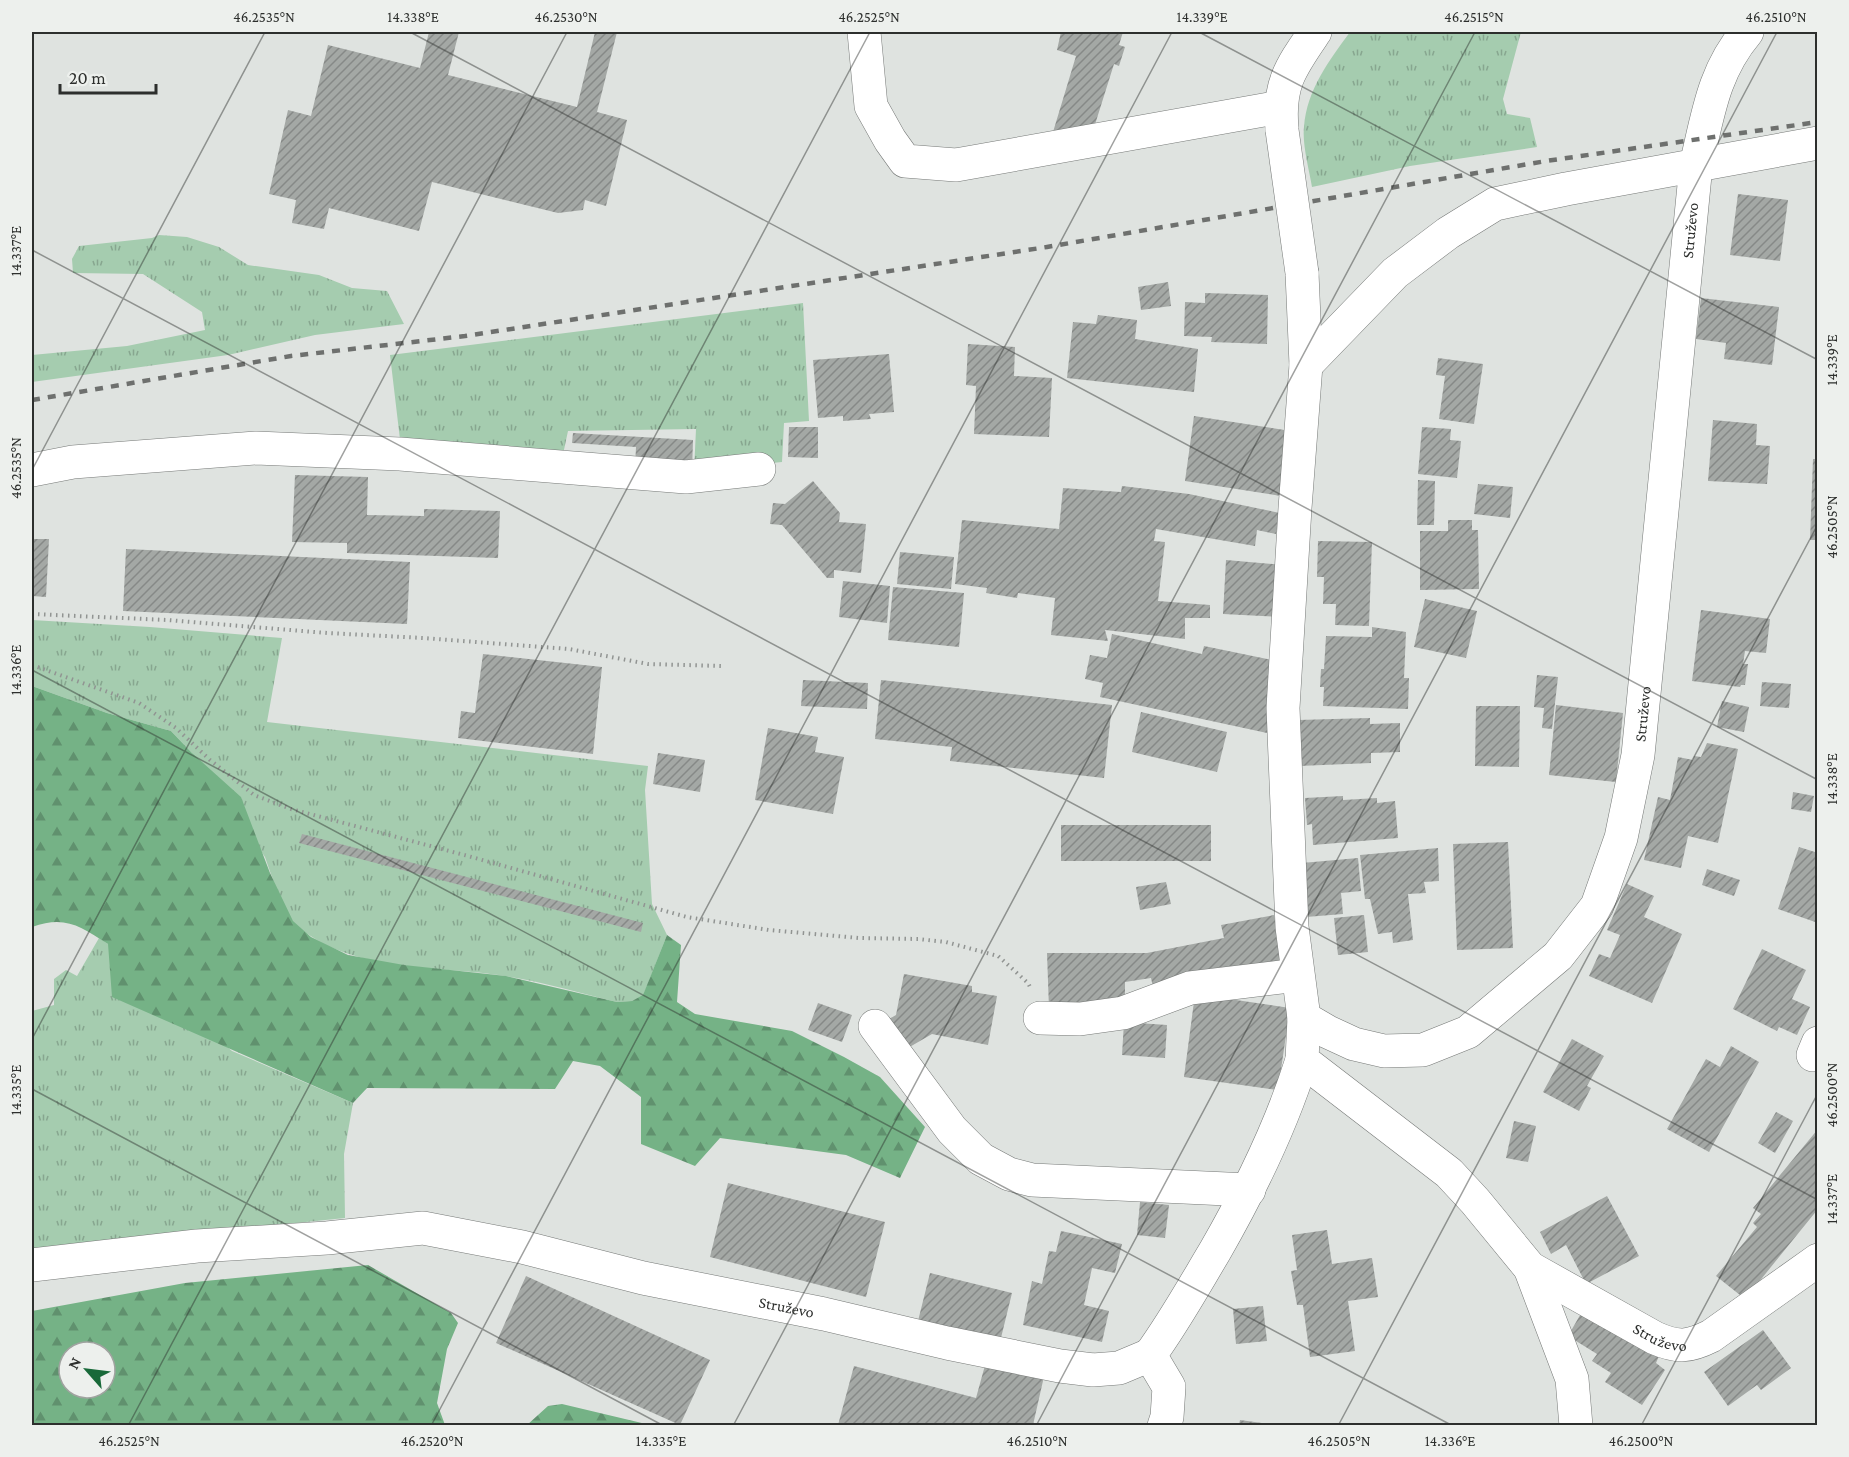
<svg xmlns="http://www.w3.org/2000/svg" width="1849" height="1457" font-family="'Crimson Pro',serif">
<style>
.grass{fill:url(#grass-tufts)}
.forest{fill:url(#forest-firs);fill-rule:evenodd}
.building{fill:url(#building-hatch)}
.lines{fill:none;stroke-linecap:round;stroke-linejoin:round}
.minor-casing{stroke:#767977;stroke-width:34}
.path{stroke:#919492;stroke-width:4;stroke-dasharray:1.5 4.5;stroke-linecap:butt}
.minor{stroke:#fff;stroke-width:33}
.rail{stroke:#6e706e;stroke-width:4.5;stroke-dasharray:8 8;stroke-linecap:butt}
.minor-bridge-casing{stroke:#767977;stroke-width:34;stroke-linecap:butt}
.minor-bridge{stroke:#fff;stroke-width:33}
.ticks{fill:none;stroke:#2d2f2d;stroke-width:1.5;stroke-opacity:0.45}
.labels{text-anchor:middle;stroke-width:4.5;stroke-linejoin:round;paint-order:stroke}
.street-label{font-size:16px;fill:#2d2f2d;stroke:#edf0ed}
.neatline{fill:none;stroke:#2d2f2d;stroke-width:2}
.ticks-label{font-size:15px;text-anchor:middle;fill:#2d2f2d}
</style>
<defs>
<pattern id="grass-tufts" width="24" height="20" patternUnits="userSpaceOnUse" patternTransform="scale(1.5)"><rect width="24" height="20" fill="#a5ccaf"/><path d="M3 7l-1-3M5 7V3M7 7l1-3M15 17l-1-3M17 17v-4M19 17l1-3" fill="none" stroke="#87a68f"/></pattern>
<pattern id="forest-firs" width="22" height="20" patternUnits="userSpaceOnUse" patternTransform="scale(1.5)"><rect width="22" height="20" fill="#75b286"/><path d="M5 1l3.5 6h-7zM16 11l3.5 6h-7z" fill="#60916e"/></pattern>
<pattern id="building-hatch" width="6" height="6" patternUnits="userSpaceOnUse" patternTransform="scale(1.5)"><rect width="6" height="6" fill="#a4a8a5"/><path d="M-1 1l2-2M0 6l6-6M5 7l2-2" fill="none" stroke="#868987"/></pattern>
</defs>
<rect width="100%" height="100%" fill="#dfe3e0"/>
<path class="grass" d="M1350,32h171l-18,67 4,15 23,4 7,29 -127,19 -98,21c-3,-18 -10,-43 -8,-60 3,-38 25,-66 46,-95z
M159,235l28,2 32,10 29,18 71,10 33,13 35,3 17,33 -89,11 -87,20 -196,27v-27l95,-9 78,-16 -3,-18 -59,-38 -70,-1 -1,-14 7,-13 73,-8z
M803,303l6,118 -25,2 -2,39 -88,9 2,-42 -128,2 -6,28 -161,-11 -11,-93z
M32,620l118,7 132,11 -15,84 381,44 -3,24 7,114 15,31 -24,61 -11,5 -15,1c-37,-9 -74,-20 -112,-26 -68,-11 -156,-3 -210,-52 -10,-10 -25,-52 -30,-67l-73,-104 -21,-22 -64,-18 -75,-27z
M99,938l9,6 124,107 121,52 -9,51 1,64 -313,32v-239l22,-6v-26l12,-9 11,6z"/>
<path class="forest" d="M32,686l75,27 64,18 21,22 49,44 29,76 23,48 18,16 37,18 56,10 102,11 111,26 15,-1 11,-6 24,-60 14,10 -4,57 18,12 97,17 52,26 36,20 45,50 -25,51 -54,-23 -126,-17 -25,28 -54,-22v-47l-41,-31 -27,-5 -18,28 -188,-1 -14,15 -241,-106 -4,-53c-28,-18 -43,-29 -76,-17z
M368,1265l83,48 7,10 -11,26 -10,54 8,22h-413v-114l153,-28zM69,1352h36v36h-36z
M562,1404l84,20 3,1h-122l21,-19z"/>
<path class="building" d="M429,32h30l-11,43 129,32 18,-75h22l-20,80 30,8 -21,86 -21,-6 -2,10 -25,3 -126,-31 -13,49 -90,-23 -5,21 -32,-6 4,-23 -27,-6 19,-84 23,6 17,-71 92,23z
M1061,32h62l-4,13 6,2 -6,19 -5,-2 -22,70 -42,8 26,-86 -19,-6z
M1738,194l50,6 -8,61 -50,-6z
M1815,231h3v60h-3z
M1168,282l3,24 -30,4 -3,-23z
M1205,293l63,2 -1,49 -56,-2 1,-5 -28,-1 1,-34 20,1z
M1701,298l78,9 -7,58 -48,-6 2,-16 -30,-4z
M1098,315l39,5 -2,19 63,10 -4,43 -127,-14 6,-56 23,2z
M968,344l47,3 -1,29 38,2 -3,59 -75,-3 2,-48 -10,-1z
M889,354l5,58 -25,2 2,5 -28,2v-5l-25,2 -5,-58z
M1438,358l45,6 -9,60 -35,-5 6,-43 -9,-1z
M1194,416l97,15 -10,65 -96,-15z
M1713,420l44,4 -1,21 14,1 -3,38 -59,-3z
M789,427h29v31l-30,-1z
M1422,427l29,2 -1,11 11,1 -4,37 -39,-4z
M573,433l120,7 -1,31 -57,-3 1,-21 -64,-4z
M1813,459h5v81h-8z
M295,475l73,2 -1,38 57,1v-7l76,2 -2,47 -151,-5v-10l-55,-1z
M1418,480l17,1 -1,44h-17z
M813,481l27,32 -1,9 27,2 -5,49 -27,-3v8h-7l-45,-53 -12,-1 3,-21 12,1z
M1478,484l35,3 -3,31 -36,-4z
M1122,486l67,8 91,19 -4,21 -19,-4 -2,16 -99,-17 -2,12 11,1 -7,59 52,4v13h-25v21l-80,-9 3,11 -57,-6 4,-37 -37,-5 -1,5 -31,-5 1,-5 -32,-4 7,-64 97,9 4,-41 58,4z
M1448,520h24v10h6l1,59 -59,1v-59h28z
M32,539h17l-3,58 -14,-1z
M1318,541l54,1 -3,84 -34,-1 1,-21h-13l1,-27h-7z
M126,549l284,13 -3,62 -284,-13z
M900,552l54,5 -3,32 -54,-5z
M1226,560l58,5 -3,52 -58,-3z
M843,581l47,5 -3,37 -48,-6z
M893,587l71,6 -5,54 -71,-7z
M1425,599l52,12 -11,47 -52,-11z
M1701,610l69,9 -4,34 -21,-2 -2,13h5l-3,21h-4l-1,2 -48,-6z
M1372,627l34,5 -2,46h5l-1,31 -85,-3 1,-19h-4l1,-18h3l2,-33 46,1z
M1112,634l90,20 2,-8 78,16 -15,71 -167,-36 3,-14 -18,-4 5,-24 17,3z
M483,654l119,13 -9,87 -135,-16 3,-27 14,2z
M1537,675l21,2 -6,52 -10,-1 2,-20 -10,-1z
M803,680l65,3 -1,26 -66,-3z
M881,680l231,25 -8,73 -154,-17 2,-14 -77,-8z
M1762,682l29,2 -2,24 -29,-2z
M1722,701l27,6 -5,25 -27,-5z
M1556,705l67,8 -7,69 -67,-7z
M1476,706h44l-1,61 -44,-1z
M1141,712l86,20 -10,40 -85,-20z
M1370,718v6l30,-1v29l-29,1v10l-72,3 -1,-46z
M768,728l50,9 -3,15 29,5 -11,57 -78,-14z
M1707,743l31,6 -20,94 -30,-7 -7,32 -37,-8 14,-63 12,3 8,-43 15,3 1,-4 7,1z
M658,753l47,7 -5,32 -47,-8z
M1793,792l21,4 -3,16 -20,-3z
M1343,796v4l34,-2v5l18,-2 3,37 -85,7 -1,-21 -5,1 -2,-27z
M1061,825h150v36h-150z
M302,834l341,89 -2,9 -342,-89z
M1508,842l5,106 -56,2 -4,-106z
M1799,847l19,6v70l-40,-14z
M1438,848l1,33 -15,1 2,11 -18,1 5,46 -20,3 -1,-11 -14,2 -8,-35h-5l-5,-44z
M1358,858l3,33 -20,2 2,21 -37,3 -4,-54z
M1707,869l33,11 -6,16 -32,-11z
M1166,882l5,22 -31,6 -4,-23z
M1627,884l27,12 -10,21 38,17 -30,69 -63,-27 10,-22 11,4 10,-23 -13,-5z
M1274,915l8,49 -129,23 -2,-9 -26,4v27h-76l-2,-56h100l77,-15 -3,-13z
M1364,915l4,37 -30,3 -4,-37z
M1762,949l44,21 -14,29 18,8 -13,28 -18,-8 -2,4 -44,-22z
M904,974l68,12v6l25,4 -9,49 -56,-11 -31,18 -17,-30 12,-7z
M1195,994l95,14 -12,82 -94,-13z
M818,1003l34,12 -10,27 -34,-12z
M1124,1022l43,3 -2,33 -43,-3z
M1572,1039l32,17 -17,30 4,2 -12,23 -36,-19z
M1731,1046l28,16 -50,90 -42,-23 39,-70 14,8z
M1776,1112l17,9 -18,32 -17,-10z
M1514,1121l22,5 -8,36 -22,-4z
M1818,1129v80l-73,90 -29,-23 41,-49 -4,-4 8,-9 -8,-6z
M728,1183l157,39 -19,75 -156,-40z
M1607,1196l32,60 -53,28 -20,-39 -15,9 -11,-22z
M1140,1202l29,3 -4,33 -28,-3z
M1327,1230l5,34 40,-6 6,39 -30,4 7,50 -45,6 -7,-52h-6l-6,-34 6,-1 -5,-35z
M1061,1231l61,13 -7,29 -23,-5 -8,37 25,6 -7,31 -79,-17 9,-44 10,3 7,-33 7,1z
M930,1273l82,20 -13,53 -81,-25z
M526,1276l184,84 -30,65 -184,-82z
M1263,1306l4,35 -31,3 -3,-35z
M1583,1310l76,46 -3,7 9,7 -23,35 -37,-23 6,-9 -19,-12 5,-7 -29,-18z
M1763,1330l28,38 -30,22 -4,-5 -29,21 -24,-34z
M987,1358l58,14 -12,53h-195l16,-59 122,32z
M1240,1420l29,4v1h-30z"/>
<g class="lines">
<g class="minor-casing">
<g id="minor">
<path d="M864,32l7,74 19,34 15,21 51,4 324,-58"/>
<path d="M1282,128c-4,-44 9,-61 33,-96"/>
<path d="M1302,273l4,92 -11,143 -12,200 9,219 12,91 -2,42 147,113 26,28 55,67 42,111 4,47"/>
<path d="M1306,365l89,-92 53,-40 47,-29 71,-15 252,-46"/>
<path d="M32,470l41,-8 183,-14 144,6 286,23 73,-8"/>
<path d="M1040,1018l40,1 43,-6 67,-25 107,-13"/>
<path id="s1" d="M1304,1018l24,14 26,12 30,7 39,-1 45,-18 90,-76 39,-50 24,-68 17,-83 58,-590c12,-50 17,-93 51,-133"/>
<path d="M875,1026l77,104 29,29 28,15 23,6 217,10"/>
<path d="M1813,1055l5,-12"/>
<path id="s2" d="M32,1265l165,-19 130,-8 96,-10 99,19 121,31 181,36 123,29 113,23 33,4 26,-2 31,-13"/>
<path id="s3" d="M1530,1268l125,70c23,10 34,9 56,-2l107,-76"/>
<path d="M1164,1426l3,-9 2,-30 -19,-32c24,-33 44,-69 65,-104 35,-61 66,-124 87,-191"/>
</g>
</g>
<path class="path" d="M32,614l135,6 160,13 96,5 146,11 79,15 74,2
M32,665l107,38 37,25 34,32 44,35 37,14 177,47 219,61 82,13 90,8 59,1 28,3 52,14 30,27 2,4"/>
<use href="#minor" class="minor"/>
<path class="rail" d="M32,400l259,-44 174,-20 582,-89 499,-86 272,-39"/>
<g class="minor-bridge-casing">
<path id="minor-bridge" d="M1282,130l20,143"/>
</g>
<use href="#minor-bridge" class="minor-bridge"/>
</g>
<path class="ticks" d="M410,32l1408,748M1199,32l619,328M32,250l1786,950M32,470l233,-438M32,670l1421,756M32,1039l535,-1007M32,1089l632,337M128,1426l742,-1394M431,1426l741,-1394M733,1426l742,-1394M1036,1426l741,-1394M1338,1426l480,-902M1641,1426l177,-333"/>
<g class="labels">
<g class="street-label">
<text dy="6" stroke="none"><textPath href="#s1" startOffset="1040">Struževo</textPath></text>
<text dy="6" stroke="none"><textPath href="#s1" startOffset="554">Struževo</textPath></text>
<text dy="6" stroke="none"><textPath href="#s2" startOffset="765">Struževo</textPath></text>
<text dy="6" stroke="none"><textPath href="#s3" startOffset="148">Struževo</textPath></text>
</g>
</g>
<rect width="1849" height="1457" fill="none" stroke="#edf0ed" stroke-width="66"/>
<g transform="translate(87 1370) rotate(298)"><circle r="28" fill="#edf0ed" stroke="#a0a3a0" stroke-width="1.5"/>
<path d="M0-4.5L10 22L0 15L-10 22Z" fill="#186939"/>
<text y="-9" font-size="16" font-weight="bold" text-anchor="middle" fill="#2d2f2d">N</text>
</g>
<path d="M60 84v9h96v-9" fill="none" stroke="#2d2f2d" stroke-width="3"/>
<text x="69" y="84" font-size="18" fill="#2d2f2d" stroke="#edf0ed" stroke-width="4.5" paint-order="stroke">20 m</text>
<rect x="33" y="33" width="1783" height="1391" class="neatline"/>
<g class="ticks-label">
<text x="264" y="22">46.2535°N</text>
<text x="413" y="22">14.338°E</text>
<text x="566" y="22">46.2530°N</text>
<text x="869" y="22">46.2525°N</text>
<text x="1202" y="22">14.339°E</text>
<text x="1474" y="22">46.2515°N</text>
<text x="1776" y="22">46.2510°N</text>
<text transform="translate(16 251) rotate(-90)" y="5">14.337°E</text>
<text transform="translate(1832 360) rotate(-90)" y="5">14.339°E</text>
<text transform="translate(16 468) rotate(-90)" y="5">46.2535°N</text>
<text transform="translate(1832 527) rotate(-90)" y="5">46.2505°N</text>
<text transform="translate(16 670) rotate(-90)" y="5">14.336°E</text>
<text transform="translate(1832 779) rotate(-90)" y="5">14.338°E</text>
<text transform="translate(16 1090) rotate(-90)" y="5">14.335°E</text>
<text transform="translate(1832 1095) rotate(-90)" y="5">46.2500°N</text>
<text transform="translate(1832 1199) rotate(-90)" y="5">14.337°E</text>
<text x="129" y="1446">46.2525°N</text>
<text x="432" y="1446">46.2520°N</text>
<text x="661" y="1446">14.335°E</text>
<text x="1037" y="1446">46.2510°N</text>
<text x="1339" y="1446">46.2505°N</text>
<text x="1450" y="1446">14.336°E</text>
<text x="1641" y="1446">46.2500°N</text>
</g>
</svg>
